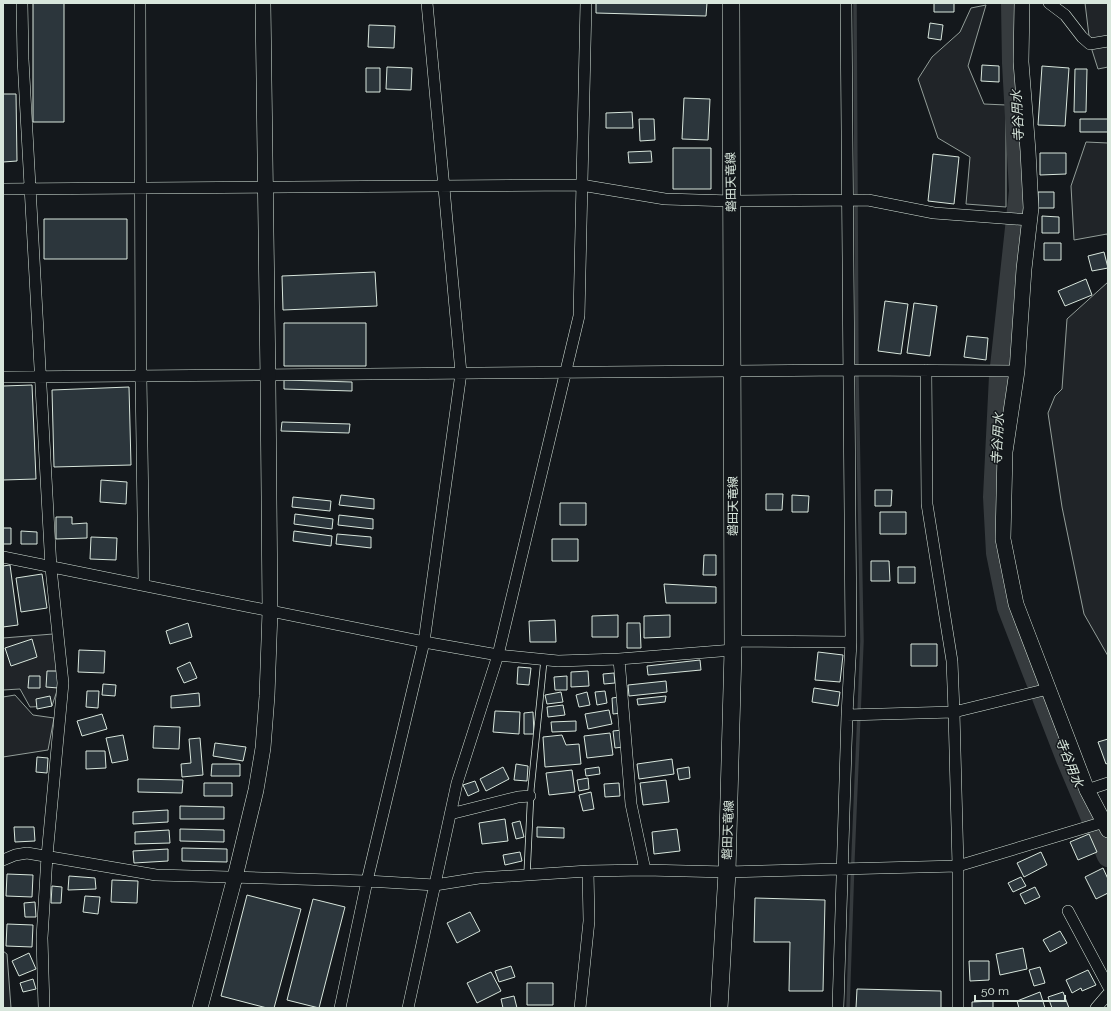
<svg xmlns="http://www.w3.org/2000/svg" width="1111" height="1011" font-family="Raleway,'Noto Sans JP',sans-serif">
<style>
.green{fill:#202428;stroke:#939e99}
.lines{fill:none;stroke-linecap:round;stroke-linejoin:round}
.stream{stroke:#363b3e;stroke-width:3.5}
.river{stroke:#363b3e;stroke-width:22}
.building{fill:#2c363c;stroke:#d8e6dc}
.lane-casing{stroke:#d8e6dc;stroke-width:7}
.street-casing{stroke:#d8e6dc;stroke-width:12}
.secondary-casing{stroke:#d8e6dc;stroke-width:16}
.primary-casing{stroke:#d8e6dc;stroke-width:18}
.lane{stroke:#14181c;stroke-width:5.5}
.street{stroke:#14181c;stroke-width:11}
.secondary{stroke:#14181c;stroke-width:15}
.primary{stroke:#14181c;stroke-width:17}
.labels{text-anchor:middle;stroke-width:3;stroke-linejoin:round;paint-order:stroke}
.street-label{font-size:12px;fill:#d8e6dc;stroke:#14181c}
.water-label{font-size:13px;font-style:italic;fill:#d8e6dc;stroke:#14181c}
</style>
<rect width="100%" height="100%" fill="#14181c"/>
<path class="green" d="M1085,3h23v64l-10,2 -8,-25z
M986,5l-18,61 16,38 22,1v102l-40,-3 4,-47 -32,-19 -20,-59 14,-22 28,-25 11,-24z
M1086,142l22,1v95l-1,-4 -33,6 -3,-54z
M1108,282v374l-24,-42 -22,-107 -14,-94 7,-17 7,-7 5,-70z
M53,634l9,41 -10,31 -22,1 -10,-18 -17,1v-52z
M15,695l18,20 21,3 -6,32 -45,7v-60z
M3,951l4,3 4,54h-8z"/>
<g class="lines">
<path class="stream" d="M848,1008l5,-150 9,-217 -5,-266 -2,-372"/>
<path class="river" d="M1012,3l1,60 7,128 -20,185 -6,121 3,56 11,54 59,152 41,97"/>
</g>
<path class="building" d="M33,3h31v119h-31z
M596,3h111l-1,13 -110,-3z
M934,3h20v9h-20z
M930,23l13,2 -2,15 -13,-2z
M369,25l26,1 -1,22 -26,-1z
M982,65l17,1v16l-18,-1z
M1042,66l27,2 -4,58 -27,-1z
M387,67l25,1 -1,22 -25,-1z
M366,68h14v24h-14z
M1075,69h12l-1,43h-12z
M3,94h13l1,67 -14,1z
M684,98l26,1 -2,41 -26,-1z
M632,112l1,16h-27v-15z
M639,119h15l1,21 -15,1z
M1080,119h28v13h-28z
M673,148h38v41h-38z
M651,151l1,11 -23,1 -1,-11z
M1040,153h26v21l-26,1z
M933,154l26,3 -5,47 -26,-3z
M1038,192h16v16h-16z
M1042,216l17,1v16h-17z
M44,219h83v40h-83z
M1044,243h17v17h-17z
M1104,252l4,16 -16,3 -4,-15z
M375,272l2,34 -94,4 -1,-34z
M1086,279l6,16 -27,11 -7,-15z
M885,301l23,3 -7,50 -23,-3z
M914,303l23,3 -7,50 -23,-3z
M284,323h82v43h-82z
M967,336l21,2 -2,22 -22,-3z
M284,380l68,2v9l-68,-2z
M32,385l4,94 -33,1v-94z
M129,387l2,78 -77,2 -2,-77z
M282,422l68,2 -1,9 -68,-2z
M101,480l26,2 -1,22 -26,-2z
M875,490h17l-1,16h-16z
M766,494h17l-1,16h-16z
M341,495l33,4v10l-35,-4z
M792,495l17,1 -1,16h-16z
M293,497l38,4 -1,10 -38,-4z
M560,503h26v22h-26z
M880,512h26v22h-26z
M295,514l38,5 -1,10 -38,-5z
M339,515l34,4v10l-35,-4z
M56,517h16v7l15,-1v15l-31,1z
M3,528h8v16h-8z
M21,531l16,1v12h-16z
M294,531l38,5 -1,10 -38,-5z
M337,534l34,3v11l-35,-4z
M91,537l26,1 -1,22 -26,-1z
M552,539h26v22h-26z
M704,555h12v20h-13z
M871,561h18l1,20h-19z
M10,565l8,60 -15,2v-61z
M898,567h17v16h-17z
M42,574l5,34 -26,4 -5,-34z
M664,584l52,3v16h-50z
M618,615v22h-26v-21z
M670,615v22l-26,1v-22z
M555,620l1,22h-26l-1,-21z
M188,623l4,14 -22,7 -4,-13z
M627,623h13l1,25h-14z
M32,639l5,18 -26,9 -6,-18z
M911,644h26v22h-26z
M79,650l26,1 -1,22 -26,-1z
M818,652l25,3 -3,27 -25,-2z
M700,660l1,10 -53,5 -1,-9z
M190,662l7,16 -13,5 -7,-15z
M518,667l13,1 -2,17 -12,-1z
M47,671h12l-1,17 -12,-1z
M588,671l1,15 -18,1v-15z
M614,673l1,10 -11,1 -1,-10z
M29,676h11v12h-12z
M567,676v14h-12l-1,-13z
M666,681l1,11 -38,4 -1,-11z
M103,684l13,1 -1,11 -13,-1z
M814,688l26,4 -2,14 -26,-4z
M87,691h12l-1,17 -12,-1z
M605,691l2,12 -10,2 -2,-13z
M561,692l2,10 -16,2 -2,-9z
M587,692l3,13 -11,2 -3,-12z
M199,693l1,13 -29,2v-12z
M50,696l2,10 -15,3 -1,-10z
M666,696l-1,6 -27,3 -1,-6z
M619,697l2,16 -8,1 -1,-16z
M563,705l2,10 -17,2 -1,-10z
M609,710l3,14 -24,5 -3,-15z
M495,711l25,1 -1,22 -26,-2z
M533,712l1,22h-10v-21z
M102,714l5,15 -25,7 -5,-15z
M576,721v10l-24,1 -1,-10z
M154,726l26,1 -1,22 -26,-1z
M622,730l1,17 -8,1 -2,-17z
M610,733l3,22 -26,3 -3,-22z
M123,735l5,25 -16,3 -6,-25z
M562,735l4,10 13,-1 2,20 -36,3 -2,-30z
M200,738l3,37 -21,2 -1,-13 10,-1 -2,-24z
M1108,739v24l-2,1 -8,-22z
M215,743l31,4 -3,14 -30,-5z
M86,751h19l1,17 -20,1z
M37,757l11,1 -1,15 -11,-1z
M672,759l2,15 -35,5 -2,-15z
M212,764h28v12h-29z
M516,764l12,2 -1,15 -13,-1z
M503,767l6,12 -23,12 -6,-12z
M599,767l1,7 -14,2 -1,-7z
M689,767l1,11 -11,2 -2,-11z
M572,770l3,22 -26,3 -3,-22z
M588,778l1,11 -10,2 -2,-11z
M138,779l45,1 -1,13 -44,-1z
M666,780l3,22 -26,3 -3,-22z
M475,781l4,10 -11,5 -5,-11z
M204,783h28v13h-28z
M619,783l1,13 -15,1 -1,-13z
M591,792l3,17 -11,2 -4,-16z
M180,806l44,1v12h-44z
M168,810v12l-35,2v-12z
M505,819l3,22 -26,3 -3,-21z
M520,821l4,16 -8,2 -4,-16z
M14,827h20l1,14 -20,1z
M537,827l27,1v10l-27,-1z
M180,829l44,1v12l-44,-1z
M677,829l3,22 -26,3 -2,-22z
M169,830l1,13 -35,1v-12z
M1089,834l8,18 -19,8 -8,-18z
M182,848l45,1v13l-45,-1z
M168,849v12l-34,2 -1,-12z
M520,852l2,9 -17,4 -2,-10z
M1041,852l6,13 -23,12 -7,-14z
M1103,868l5,11v14l-12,6 -11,-22z
M7,874l26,1 -1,22 -26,-1z
M69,876l26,2 1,11 -28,1z
M1021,877l5,9 -13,6 -5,-9z
M112,880l26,1 -1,22 -26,-1z
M52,886l10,1 -1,16h-10z
M1035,887l5,10 -15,7 -5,-10z
M247,895l54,14 -27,99h-7l-46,-12z
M85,896l15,1 -2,17 -15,-2z
M755,898l70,2 -2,91h-34l1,-49h-36z
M313,899l32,8 -26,101 -32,-8z
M35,902l1,15h-11l-1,-14z
M470,912l10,19 -23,12 -10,-20z
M7,924l26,1 -1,22 -26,-1z
M1060,931l7,12 -17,9 -7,-12z
M1023,948l4,21 -27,6 -4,-21z
M29,953l7,16 -17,7 -7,-15z
M969,961h20v19l-19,1z
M511,966l4,11 -16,5 -4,-11z
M1040,967l5,16 -11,3 -5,-16z
M1088,970l8,15 -14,6 -1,-3 -9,5 -6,-13z
M491,972l10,19 -24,12 -10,-20z
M33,979l3,10 -13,3 -3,-9z
M527,983h26v22h-26z
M857,989l84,2v17h-85z
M1040,992l5,16h-26l-2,-7z
M1063,992l6,16h-17l-4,-11z
M514,996l3,12h-14l-2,-9z
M993,1001v7h-21v-6z"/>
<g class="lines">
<g class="lane-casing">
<path id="lane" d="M527,874l4,-85 13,-129"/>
</g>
<g class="street-casing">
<path id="street" d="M22,3l1,56 28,509 12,115 -16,173 -5,82 2,70
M140,3l1,373 3,209
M1049,3l16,12 17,22 8,7 18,-3
M3,189l578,-4 84,14 67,2 136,-1 66,13 96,7
M926,370l1,134 25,157 2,51 4,154v142
M3,377l845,-7 169,1
M3,557l421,85 74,13 60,6 61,-2 114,-9
M733,641l118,1
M619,659l12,145 14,66
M847,715l107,-3 94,-23
M1087,790l21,-7
M450,814l68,-17 12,-1
M3,860l12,-5 12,-2 129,22 211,6 68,4 44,-7 109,-7 57,-1 82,2 231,-6 146,-44
M1068,911l40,75
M340,1008l27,-127 57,-239 37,-269 -34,-370
M408,1008l49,-225 41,-128 81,-339 7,-313
M580,1008l9,-87 -1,-50
M838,1008l9,-293 4,-73 -5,-639
M1096,1008l12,-14"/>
</g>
<g class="secondary-casing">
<path id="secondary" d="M1022,3l-1,59 7,89 3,57 -7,61 -7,102 -12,81 -2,87 13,65 71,186 21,40
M200,1008l35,-131 21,-87 7,-42 4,-52 3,-85 -2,-229 -5,-379"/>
</g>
<g class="primary-casing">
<path id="primary" d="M719,1008l8,-136 6,-222 -2,-647"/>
</g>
<use href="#lane" class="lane"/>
<use href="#street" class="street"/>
<use href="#secondary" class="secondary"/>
<use href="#primary" class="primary"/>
</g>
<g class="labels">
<g class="street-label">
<text transform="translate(731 182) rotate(-91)" y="4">磐田天竜線</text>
<text transform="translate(733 506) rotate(-90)" y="4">磐田天竜線</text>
<text transform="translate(728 830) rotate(-88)" y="4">磐田天竜線</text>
</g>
<g class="water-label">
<text transform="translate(1017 116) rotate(-93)" y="5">寺谷用水</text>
<text transform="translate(997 439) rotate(-87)" y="5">寺谷用水</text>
<text transform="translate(1070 762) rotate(68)" y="5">寺谷用水</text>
</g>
</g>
<rect width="1111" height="1011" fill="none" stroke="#d8e6dc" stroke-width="8"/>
<path d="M975 995v6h90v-6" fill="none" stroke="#d8e6dc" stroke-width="2"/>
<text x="981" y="995" font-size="12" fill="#d8e6dc" stroke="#14181c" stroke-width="3" paint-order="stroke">50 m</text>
</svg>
